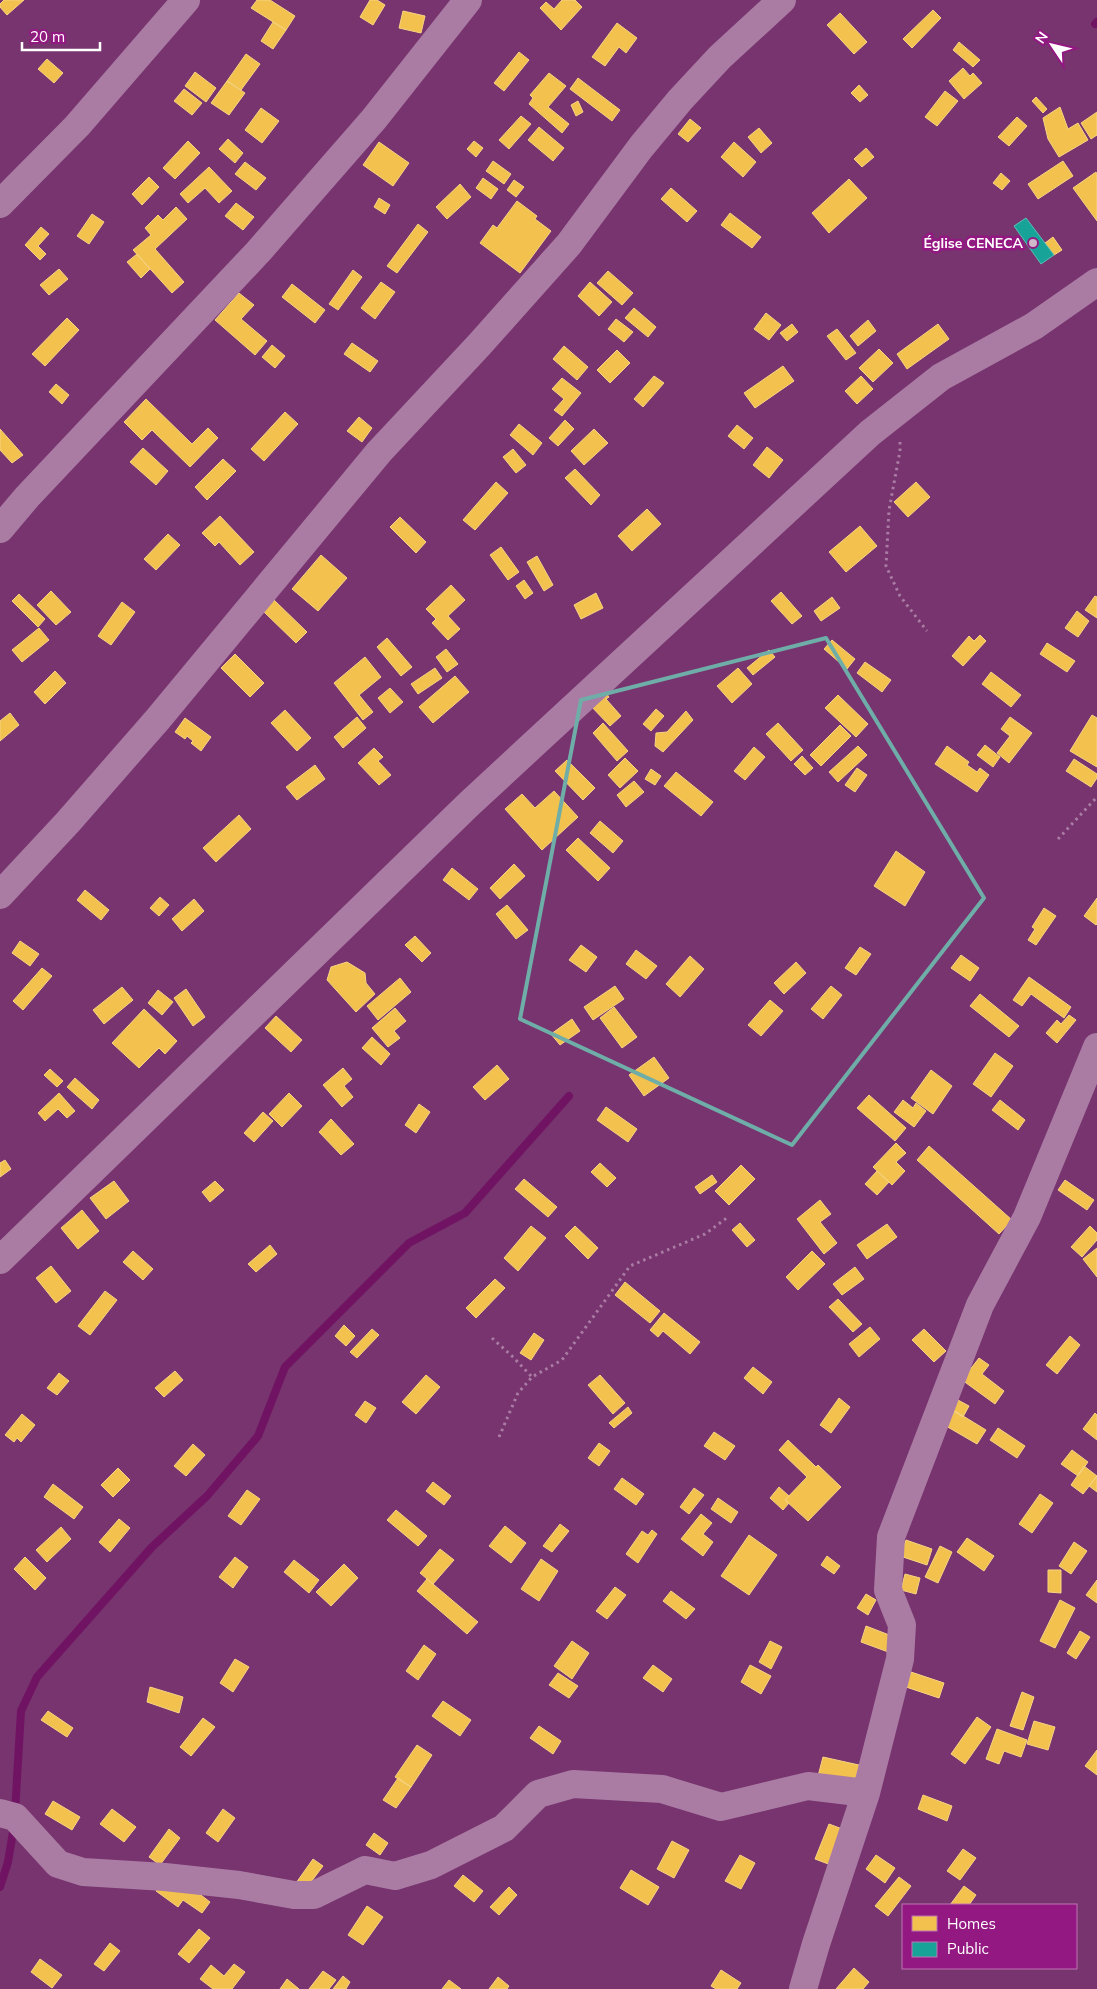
<svg xmlns="http://www.w3.org/2000/svg" width="1097" height="1989" font-family="Mulish,sans-serif">
<style>
.homes{fill:#f2c14e;stroke:#f6d483}
.public{fill:#17a398;stroke:#5dbfb7}
.lines{fill:none;stroke-linecap:round;stroke-linejoin:round}
.stream{stroke:#711363;stroke-width:8}
.path{stroke:#aa7ca4;stroke-width:3;stroke-dasharray:2.5 4;stroke-linecap:butt}
.street{stroke:#aa7ca4;stroke-width:28}
.marked{fill:none;stroke:#6fada8;stroke-width:4;stroke-linejoin:round}
.poi-dot{fill:#cfb8cc;stroke:#931882;stroke-width:2}
.labels{text-anchor:middle;stroke-width:5;stroke-linejoin:round;paint-order:stroke}
.poi-label{font-size:14px;font-weight:bold;fill:#fff;stroke:#931882;text-anchor:end}
</style>
<rect width="100%" height="100%" fill="#77346e"/>
<path class="homes" d="M4,0h20l-17,15 -7,-8v-3z
M257,0h13l25,16 -9,14 -35,-22z
M370,0h7l8,5 -12,20 -13,-8z
M562,0h13l7,7 -21,23 -21,-22 6,-6 8,7z
M933,10l8,8 -29,30 -9,-9z
M403,11l22,5 -4,17 -22,-5z
M840,13l27,29 -13,12 -27,-29z
M273,22l13,8 -13,19 -12,-8z
M617,23l20,15 -11,15 -7,-6 -14,19 -13,-9z
M959,42l21,18 -7,7 -20,-17z
M519,52l10,8 -25,31 -10,-8z
M246,54l14,10 -19,26 -14,-9z
M47,59l16,14 -9,10 -16,-14z
M963,68l7,8 3,-3 9,10 -18,16 -15,-18z
M195,72l21,16 -10,14 -21,-16z
M549,73l17,13 -18,21 21,17 -7,9 -33,-29 4,-6 -3,-3z
M578,78l42,32 -8,11 -42,-32z
M227,81l18,12 -16,22 -18,-12z
M859,85l9,10 -8,7 -9,-9z
M184,89l18,14 -10,12 -18,-14z
M945,91l13,10 -21,25 -12,-9z
M1036,97l11,12 -4,4 -11,-12z
M578,101l5,11 -7,4 -5,-11z
M1060,107l8,22 10,-6 10,17 -29,17 -11,-18 -5,-21z
M261,108l18,13 -17,22 -17,-13z
M1097,112v23l-6,4 -10,-16z
M521,116l10,8 -22,25 -10,-9z
M1017,117l10,9 -18,20 -11,-9z
M690,119l11,9 -13,14 -10,-8z
M539,127l25,21 -11,13 -25,-21z
M759,128l13,15 -11,10 -13,-16z
M228,139l15,14 -8,10 -16,-14z
M188,141l12,12 -25,26 -12,-11z
M474,141l9,7 -7,9 -9,-8z
M379,142l30,21 -16,23 -30,-21z
M734,142l22,20 -13,15 -22,-20z
M866,148l8,9 -12,10 -8,-8z
M493,161l18,13 -7,10 -18,-13z
M1063,161l10,15 -35,23 -10,-15z
M245,162l21,16 -10,12 -21,-16z
M209,167l23,24 -13,12 -14,-15 -17,15 -8,-9z
M1096,172l1,2v47l-24,-33z
M1001,173l9,8 -8,9 -9,-7z
M149,177l10,10 -17,18 -10,-11z
M483,178l15,11 -7,10 -15,-11z
M849,179l18,19 -38,35 -17,-20z
M514,180l10,7 -8,10 -9,-7z
M460,184l11,13 -24,22 -11,-12z
M671,188l26,23 -10,11 -26,-23z
M379,198l11,7 -5,9 -11,-7z
M517,201l20,15 -2,3 16,12 -31,42 -40,-30 13,-18 4,3z
M236,203l18,14 -11,13 -18,-14z
M176,207l11,12 -32,30 29,33 -12,11 -39,-43 18,-15 -6,-7 13,-13 5,5z
M730,213l31,24 -9,11 -31,-23z
M92,214l12,8 -15,22 -12,-8z
M418,224l10,8 -31,41 -10,-7z
M41,227l8,7 -11,12 8,8 -6,6 -15,-15z
M1053,237l9,13 -8,5 -9,-12z
M137,254l13,15 -9,9 -14,-16z
M59,269l9,10 -19,16 -9,-10z
M353,270l9,7 -24,33 -9,-6z
M608,271l25,22 -11,12 -25,-22z
M381,282l14,10 -20,27 -14,-11z
M590,282l22,20 -13,14 -21,-20z
M292,284l33,26 -10,13 -33,-26z
M239,293l15,12 -13,14 26,22 -12,14 -40,-35z
M634,308l22,19 -8,10 -23,-19z
M766,313l15,12 -12,15 -15,-11z
M67,318l12,12 -34,36 -13,-12z
M616,319l17,13 -9,10 -16,-13z
M868,320l8,11 -18,15 -8,-10z
M792,324l6,8 -11,9 -7,-8z
M938,324l11,15 -42,30 -10,-15z
M837,329l19,24 -10,7 -19,-24z
M352,343l26,18 -8,11 -26,-18z
M272,345l13,11 -10,12 -13,-11z
M564,346l24,21 -11,13 -24,-21z
M879,349l14,14 -20,19 -14,-14z
M617,350l13,13 -20,20 -13,-13z
M783,366l11,15 -39,27 -11,-15z
M654,376l10,7 -21,24 -9,-8z
M861,376l12,13 -16,15 -12,-13z
M562,378l19,15 -19,23 -8,-6 10,-11 -12,-10z
M56,384l13,11 -7,9 -13,-12z
M146,399l46,45 16,-16 10,10 -28,29 -38,-37 -10,10 -18,-18z
M285,412l13,12 -34,37 -13,-12z
M359,417l13,11 -10,14 -15,-11z
M565,420l9,9 -16,17 -9,-8z
M519,424l23,19 -9,12 -23,-20z
M737,425l16,13 -9,11 -16,-13z
M0,429l23,26 -11,8 -12,-13z
M594,429l14,14 -24,22 -13,-14z
M767,447l16,13 -14,18 -16,-13z
M143,448l25,23 -12,14 -26,-23z
M513,449l13,16 -10,8 -13,-16z
M223,459l13,12 -29,29 -12,-13z
M575,469l25,26 -9,10 -26,-27z
M496,482l12,11 -33,37 -12,-10z
M916,482l14,15 -22,20 -14,-15z
M647,509l14,15 -29,27 -14,-15z
M220,516l34,36 -14,13 -21,-23 -4,4 -13,-13z
M400,517l26,25 -10,11 -26,-26z
M860,526l17,20 -31,26 -17,-20z
M168,534l12,11 -24,25 -12,-11z
M501,547l18,25 -11,8 -18,-25z
M321,555l26,23 -29,33 -26,-22z
M537,556l16,29 -9,6 -17,-29z
M524,580l9,13 -8,6 -9,-13z
M451,585l14,15 -17,16 12,13 -12,11 -16,-17 4,-4 -10,-10z
M51,591l20,21 -15,13 -19,-20z
M781,592l21,24 -10,8 -21,-23z
M596,593l7,15 -22,11 -7,-14z
M19,594l26,25 -7,8 -26,-26z
M1095,596l2,1v21l-12,-8z
M832,597l8,11 -19,13 -7,-10z
M274,600l33,32 -11,11 -33,-32z
M122,602l13,10 -24,33 -13,-9z
M1077,611l12,10 -11,16 -13,-9z
M39,628l10,12 -27,22 -10,-12z
M980,635l6,6 -23,25 -11,-10 17,-20 5,5z
M387,638l25,29 -11,9 -24,-29z
M832,640l23,19 -8,10 -23,-20z
M1047,643l28,18 -8,11 -27,-18z
M446,649l12,15 -11,8 -11,-15z
M769,650l6,7 -22,18 -6,-7z
M235,654l29,29 -14,14 -29,-29z
M365,657l16,20 -22,18 14,17 -10,8 -29,-37z
M865,662l26,18 -9,12 -25,-19z
M435,668l7,10 -24,16 -7,-10z
M738,668l14,16 -20,19 -15,-17z
M55,671l11,12 -21,21 -11,-12z
M991,672l30,23 -10,12 -29,-23z
M455,676l14,16 -36,31 -14,-16z
M390,688l13,14 -13,11 -12,-15z
M602,688l7,9 -3,2 15,17 -11,10 -23,-24z
M838,695l30,29 -12,13 -31,-29z
M656,709l8,7 -13,15 -8,-7z
M285,710l26,28 -14,13 -26,-28z
M686,711l7,9 -30,32 -8,-6 1,-13 11,-1z
M10,713l9,12 -19,16v-20z
M1092,715l5,3v49l-27,-16z
M357,717l9,11 -23,20 -9,-11z
M1010,717l22,16 -23,30 -12,-10 13,-17 -9,-7z
M185,718l26,19 -10,14 -10,-8 2,-2 -6,-5 -2,3 -10,-7z
M603,723l25,28 -11,10 -24,-28z
M778,723l25,27 -12,11 -25,-27z
M840,725l11,11 -30,30 -11,-11z
M985,745l15,12 -7,10 -16,-12z
M858,746l9,9 -29,27 -9,-10z
M947,746l22,16 -2,3 10,7 3,-4 9,7 -12,17 -42,-28z
M754,747l11,10 -20,23 -11,-9z
M374,748l9,9 -5,4 13,14 -12,10 -21,-22z
M802,756l11,12 -8,7 -11,-11z
M625,758l13,13 -18,17 -12,-13z
M1074,759l23,15v4l-6,9 -25,-16z
M567,760l28,28 -12,12 -28,-29z
M315,765l10,14 -28,21 -11,-13z
M857,768l10,7 -12,17 -10,-7z
M651,769l10,7 -6,9 -10,-6z
M676,772l37,30 -12,14 -37,-30z
M634,781l10,11 -18,15 -9,-12z
M554,791l24,26 -36,33 -37,-41 17,-15 13,14z
M239,815l12,14 -35,33 -13,-14z
M600,821l23,20 -10,12 -23,-20z
M578,838l32,30 -12,13 -32,-31z
M896,851l29,21 -20,34 -31,-20z
M514,864l11,12 -25,23 -10,-11z
M452,868l26,21 -9,11 -26,-20z
M85,890l24,20 -8,10 -24,-20z
M160,897l9,8 -10,11 -9,-8z
M1097,898v26l-1,1 -12,-9z
M194,899l10,12 -22,20 -10,-12z
M507,905l21,25 -12,9 -20,-25z
M1044,908l12,8 -20,29 -8,-5 7,-11 -3,-2z
M415,936l16,17 -9,9 -17,-17z
M20,941l19,13 -9,12 -18,-13z
M581,945l16,12 -11,15 -17,-12z
M860,947l11,7 -15,21 -11,-7z
M636,950l21,16 -11,13 -20,-15z
M961,955l18,13 -9,13 -19,-13z
M690,956l14,13 -24,28 -14,-13z
M347,962l18,11 1,10 9,11 -19,18 -29,-32 4,-13z
M796,962l10,11 -22,21 -10,-11z
M42,968l10,8 -29,34 -10,-9z
M1029,977l42,30 -7,11 -33,-24 -9,12 -9,-6z
M400,978l11,14 -33,28 -11,-14z
M615,986l9,13 -31,21 -9,-13z
M831,986l11,9 -19,24 -12,-10z
M122,987l11,13 -29,24 -11,-14z
M186,989l19,28 -12,9 -19,-28z
M158,990l15,12 -11,13 -14,-12z
M980,994l39,32 -10,11 -39,-31z
M770,1000l13,11 -22,25 -13,-11z
M614,1007l23,30 -15,11 -22,-30z
M395,1008l11,13 -12,10 6,7 -12,9 -16,-19z
M144,1009l33,32 -12,13 -6,-6 -20,20 -27,-25z
M1069,1015l7,5 -19,23 -11,-10 11,-13 4,4z
M276,1016l26,24 -11,12 -26,-24z
M572,1019l8,12 -20,14 -9,-11z
M372,1037l18,17 -9,11 -19,-17z
M995,1053l18,13 -22,31 -18,-13z
M654,1057l15,21 -25,18 -15,-21z
M497,1065l12,14 -24,21 -12,-13z
M343,1068l9,11 -8,7 9,11 -11,10 -19,-22z
M50,1069l13,12 -6,6 -13,-12z
M931,1070l21,16 -19,28 -22,-16z
M75,1078l24,22 -7,9 -25,-22z
M59,1093l16,18 -8,7 -9,-9 -13,12 -7,-8z
M289,1093l13,13 -20,21 -13,-13z
M869,1095l37,33 -11,13 -38,-33z
M903,1100l10,8 3,-5 10,8 -12,16 -20,-15z
M1000,1100l25,20 -7,10 -26,-20z
M419,1104l11,8 -14,21 -11,-8z
M606,1107l31,22 -9,13 -31,-22z
M263,1112l10,9 -19,21 -10,-9z
M331,1119l23,25 -13,11 -22,-23z
M896,1143l10,10 -10,9 9,9 -13,14 -19,-18z
M929,1146l83,74 -13,14 -82,-74z
M5,1160l6,9 -11,8v-14z
M600,1163l16,15 -9,9 -16,-15z
M741,1165l14,14 -26,26 -14,-14z
M877,1171l12,11 -12,13 -12,-11z
M712,1175l5,7 -17,12 -5,-7z
M524,1179l33,28 -9,10 -33,-28z
M1065,1180l29,20 -7,10 -29,-20z
M114,1181l15,20 -23,18 -16,-21z
M215,1181l9,9 -14,12 -8,-10z
M820,1200l11,14 -11,8 17,21 -13,11 -27,-35z
M82,1210l17,21 -21,18 -17,-21z
M740,1223l15,17 -8,7 -15,-17z
M887,1224l10,13 -30,22 -10,-14z
M531,1226l15,12 -28,33 -14,-13z
M575,1226l23,22 -10,11 -23,-23z
M1090,1226l7,7v7l-15,17 -11,-10z
M270,1245l7,9 -21,18 -8,-8z
M1097,1248v29l-14,-18z
M133,1251l20,18 -10,11 -20,-18z
M812,1251l13,13 -27,26 -12,-13z
M51,1266l20,25 -15,12 -20,-25z
M855,1267l9,12 -22,16 -9,-11z
M495,1279l10,9 -29,30 -10,-10z
M625,1282l35,29 -10,12 -35,-28z
M105,1291l12,9 -27,35 -12,-9z
M838,1299l24,25 -9,8 -24,-25z
M664,1313l36,29 -10,12 -27,-23 -5,6 -8,-7z
M344,1325l11,11 -9,10 -11,-10z
M870,1327l10,12 -21,18 -10,-13z
M372,1329l7,6 -22,23 -7,-6z
M924,1329l22,22 -12,11 -22,-22z
M534,1333l10,7 -13,20 -11,-7z
M1070,1336l10,9 -23,29 -11,-9z
M979,1358l10,7 -7,9 22,17 -9,13 -33,-24z
M753,1367l19,15 -9,12 -19,-16z
M175,1371l8,9 -19,17 -9,-9z
M59,1373l10,8 -12,14 -10,-7z
M426,1375l14,12 -24,27 -14,-12z
M600,1375l25,28 -12,11 -25,-29z
M839,1398l11,9 -19,26 -11,-8z
M958,1400l11,6 -6,11 -11,-7z
M365,1401l11,7 -10,15 -11,-8z
M628,1407l4,6 -18,15 -5,-5z
M955,1411l31,19 -9,14 -31,-18z
M1095,1413l2,2v25l-14,-11z
M22,1414l13,11 -14,17 -4,-4 -3,4 -9,-7z
M998,1428l27,18 -8,12 -27,-18z
M714,1432l21,14 -10,14 -21,-14z
M788,1440l28,27 2,-2 23,22 -33,34 -23,-21 22,-23 -28,-27z
M599,1443l11,8 -11,15 -11,-8z
M193,1444l12,11 -19,21 -12,-10z
M1072,1450l16,12 -10,14 -17,-12z
M1084,1466l13,10 -14,18 -12,-9z
M118,1468l12,12 -17,17 -12,-12z
M1097,1476v16l-8,-6z
M622,1478l22,16 -8,11 -22,-16z
M433,1482l18,14 -7,9 -18,-14z
M53,1484l30,23 -9,12 -30,-22z
M779,1487l10,9 -4,4 4,3 -6,7 -13,-12z
M694,1488l10,7 -15,19 -9,-7z
M247,1490l13,9 -19,26 -13,-9z
M1040,1494l13,9 -21,30 -13,-9z
M718,1498l20,14 -7,11 -20,-14z
M396,1510l31,26 -9,10 -31,-26z
M701,1514l11,9 -9,11 10,8 -10,14 -22,-17z
M119,1519l11,9 -20,24 -11,-10z
M560,1524l9,7 -17,21 -9,-6z
M505,1526l21,17 -15,20 -22,-17z
M61,1527l10,12 -24,23 -11,-12z
M652,1530l5,4 -19,29 -12,-9 16,-23 6,4z
M749,1535l28,20 -28,40 -28,-19z
M967,1538l27,18 -10,15 -27,-19z
M906,1540l26,9 -5,16 -27,-9z
M1074,1542l13,9 -16,23 -12,-8z
M940,1546l12,6 -14,31 -13,-6z
M440,1549l14,11 -21,24 -13,-11z
M827,1556l13,10 -6,8 -13,-9z
M25,1557l21,21 -11,12 -21,-21z
M235,1557l13,10 -15,21 -14,-11z
M541,1559l17,12 -19,30 -18,-12z
M294,1560l25,20 -10,13 -25,-21z
M344,1564l14,14 -27,28 -15,-14z
M1048,1570h13v23l-13,-1z
M905,1574l15,4 -4,16 -15,-4z
M427,1579l51,43 -11,12 -50,-43z
M1097,1580v23l-11,-8z
M615,1587l11,8 -19,24 -11,-8z
M671,1591l24,18 -9,10 -23,-18z
M866,1594l10,6 -8,15 -11,-7z
M1060,1600l15,8 -20,40 -15,-7z
M866,1626l31,12 -6,15 -30,-11z
M1080,1631l10,6 -14,22 -9,-6z
M572,1641l17,12 -17,26 -18,-13z
M770,1641l12,6 -11,22 -12,-7z
M424,1645l12,9 -18,26 -12,-9z
M235,1659l14,8 -16,25 -13,-9z
M653,1665l19,14 -9,13 -20,-14z
M750,1665l21,11 -10,18 -20,-12z
M911,1672l33,11 -5,15 -33,-11z
M558,1673l20,13 -9,12 -20,-13z
M150,1687l33,10 -4,16 -32,-11z
M1022,1692l12,5 -11,33 -13,-4z
M443,1701l28,19 -11,16 -28,-20z
M48,1711l25,17 -6,9 -26,-17z
M977,1717l14,10 -26,37 -14,-10z
M203,1718l12,9 -24,29 -11,-9z
M1034,1721l21,6 -7,23 -21,-6z
M539,1726l22,15 -8,13 -23,-16z
M997,1729l30,11 -6,17 -17,-6 -5,13 -13,-5z
M417,1745l15,10 -21,32 -16,-10z
M1097,1750v25l-12,-9z
M823,1757l36,8 -5,20 -36,-9z
M398,1778l13,9 -15,21 -13,-8z
M923,1795l29,11 -5,15 -29,-12z
M53,1801l27,16 -8,13 -27,-16z
M112,1809l24,18 -12,15 -24,-18z
M223,1809l12,9 -17,24 -12,-9z
M829,1824l16,6 -14,35 -16,-6z
M169,1829l11,9 -20,27 -11,-8z
M374,1833l14,10 -8,12 -14,-10z
M672,1841l17,9 -15,28 -17,-9z
M963,1849l13,9 -16,22 -13,-9z
M740,1855l15,8 -14,26 -16,-8z
M876,1855l19,13 -10,15 -19,-14z
M313,1859l10,7 -18,24 -9,-7z
M631,1870l28,17 -11,18 -28,-17z
M463,1875l20,16 -9,11 -20,-16z
M899,1877l12,9 -23,30 -13,-10z
M164,1879l19,14 6,-7 21,16 -8,11 -19,-13 -5,7 -22,-16z
M964,1886l12,9 -7,10h-19z
M509,1887l8,8 -18,20 -9,-8z
M367,1906l16,11 -20,28 -15,-10z
M199,1929l11,9 -21,25 -11,-9z
M110,1943l10,8 -16,20 -10,-7z
M40,1959l22,16 -10,13 -21,-16z
M234,1964l11,8 -13,17h-19l-13,-10 11,-14 13,11z
M854,1968l15,14 -6,7h-27z
M721,1970l20,13 -4,6h-21l-5,-3z
M323,1971l13,9 -7,9h-20z
M343,1976l7,6 -4,7h-13z
M498,1977l11,9 -2,3h-18z
M287,1979l12,10h-19z
M449,1980l12,9h-19z"/>
<path class="public" d="M1026,218l28,37 -13,9 -27,-38z"/>
<g class="lines">
<path class="stream" d="M1095,24l2,-2
M15,1812l6,-101 16,-34 115,-130 55,-51 51,-60 27,-69 124,-124 56,-30 104,-117
M0,1887l8,-25 6,-36"/>
<path class="path" d="M900,442v9l-11,59 -3,56 14,30 27,35
M1058,839l39,-42
M492,1338l21,19 19,20
M499,1437l19,-44 14,-16 30,-17 68,-94 75,-32 23,-17"/>
<path class="street" d="M0,204l77,-78 109,-126
M0,529l27,-32 231,-245 116,-133 94,-119
M0,895l68,-73 90,-103 221,-267 100,-107 90,-101 72,-97 39,-47 40,-43 62,-57
M0,1260l469,-456 401,-371 71,-56 93,-51 63,-44
M0,1813l15,4 43,47 25,8 82,5 74,8 55,10h20l51,-25 30,6 36,-11 73,-37 34,-34 35,-10 89,5 59,18 87,-21 58,7
M803,1989l13,-45 50,-151 34,-134 2,-34 -14,-35 3,-53 89,-232 47,-88 70,-170"/>
</g>
<path class="marked" d="M826,638l158,260 -192,247 -272,-126 61,-319z"/>
<circle class="poi-dot" cx="1033" cy="243" r="5"/>
<g class="labels">
<g class="poi-label">
<text x="1023" y="248">Église CENECA</text>
</g>
</g>
<rect x="902" y="1904" width="175" height="65" fill="#931882" stroke="#be74b4"/>
<rect x="912" y="1916" width="25" height="15" fill="#f2c14e" stroke="#be74b4"/>
<text x="947" y="1929" font-size="15" fill="#ffffff">Homes</text>
<rect x="912" y="1942" width="25" height="15" fill="#17a398" stroke="#be74b4"/>
<text x="947" y="1954" font-size="15" fill="#ffffff">Public</text>
<g transform="translate(1052 45) rotate(305)" stroke="#931882" stroke-width="4" paint-order="stroke">
<path d="M0-4L9 19L0 12L-9 19Z" fill="#ffffff"/>
<text y="-8" font-size="14" font-weight="bold" text-anchor="middle" fill="#ffffff">N</text>
</g>
<path d="M22 42v8h78v-8" fill="none" stroke="#ffffff" stroke-width="2.5"/>
<text x="30" y="42" font-size="15" fill="#ffffff" stroke="#931882" stroke-width="4" paint-order="stroke">20 m</text>
</svg>
